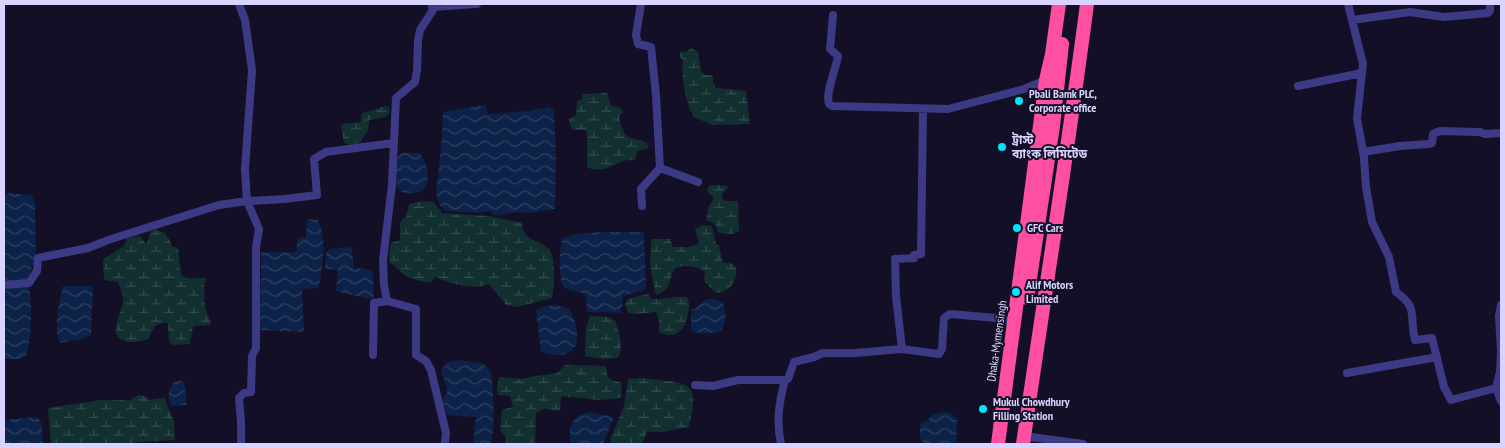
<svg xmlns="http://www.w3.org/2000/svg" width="1505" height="448" font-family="'PT Sans Narrow','Noto Sans Bengali',sans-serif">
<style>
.wetland{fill:url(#wetland-marsh)}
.water{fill:url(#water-waves)}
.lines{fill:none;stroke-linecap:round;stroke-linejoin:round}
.street{stroke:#3d3a85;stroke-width:8}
.highway{stroke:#ff4fa3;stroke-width:14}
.poi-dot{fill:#00e5ff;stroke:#130f26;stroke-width:2}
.labels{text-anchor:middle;stroke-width:4;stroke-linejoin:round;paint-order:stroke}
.poi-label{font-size:12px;font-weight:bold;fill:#d9d4ff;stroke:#130f26;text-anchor:start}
.street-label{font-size:12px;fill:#d9d4ff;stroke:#130f26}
</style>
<defs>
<pattern id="wetland-marsh" width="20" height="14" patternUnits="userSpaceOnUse" patternTransform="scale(1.25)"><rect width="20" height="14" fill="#12302f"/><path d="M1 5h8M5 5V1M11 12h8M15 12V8" fill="none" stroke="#344d4e"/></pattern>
<pattern id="water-waves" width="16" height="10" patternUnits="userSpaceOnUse" patternTransform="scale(1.25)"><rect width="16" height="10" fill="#0c2248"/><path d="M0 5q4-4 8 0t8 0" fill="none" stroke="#2f4163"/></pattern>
</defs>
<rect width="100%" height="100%" fill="#130f26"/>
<path class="wetland" d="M691,48l7,4 3,19 4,4h8v7l3,6 30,3 4,33 -38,1 -18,-8c-9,-15 -13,-39 -11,-57l-3,-3v-5l7,-1z
M607,93l4,13 8,1 4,4 -4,6c6,26 8,17 28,26l2,5 -12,3 -2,9c-5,0 -12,0 -17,3 -9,5 -21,10 -31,4v-35l-2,-2h-12l-4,-8v-3l7,-4 1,-14 5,-2 1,-5z
M386,106l3,1 1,6 -5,4 -16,3 -1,11 -6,8 -1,3 -9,3 -8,-2 -3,-17 2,-2 18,-2v-7l2,-2z
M710,185l18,1 -6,9v4l4,2h12l1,30 -7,3 -13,-1 -5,-10 -8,-3 3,-14 5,-8 -6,-6 -1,-4z
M422,201l12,1 8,11 46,3 34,7c2,20 17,16 27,26 7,8 5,39 3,49l-35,9 -11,-2 -17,-21c-16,6 -38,0 -54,-7l-4,5c-6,1 -25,-4 -28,-8 -5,-4 -7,-8 -13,-11l-1,-9 2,-11 9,-3v-17l2,-4 4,-2 3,-13z
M702,225l10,1 4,18 3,1 4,18c6,-1 9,0 13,4 2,12 -5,24 -17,26l-5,-1 -10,-12 1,-8c-8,-6 -21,-7 -30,-4 -6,11 -4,22 -18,27l-2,-3 -5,-27 1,-26h19l3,8h15l11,-3 -4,-15z
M156,230l9,3 8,14 5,1 3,27c8,6 16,2 25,3l-2,8 1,22 6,15 -2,2 -16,1 -3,18 -17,1 -4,-3 -1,-19c-12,-1 -16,5 -19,16 -11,4 -36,7 -33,-12 1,-9 6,-17 7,-26 1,-5 -3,-14 -5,-19l-14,-2 -1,-21 21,-13 3,-8 13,-2 5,7h2l4,-12z
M648,294l4,5c12,1 23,-3 35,-2 3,6 2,10 1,16 -2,16 -12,28 -29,19v-13l-3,-7 -21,2 -7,-1 -3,-9 3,-5z
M590,316l19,1 6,4c4,10 9,27 3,37l-14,1 -19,-3 1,-28z
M565,365l40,1c2,4 1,8 3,11 3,5 9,3 13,6l1,14 -2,1 -21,2 -38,-4 -1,15 -16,-2 -8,4 -1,31h-29v-6l-6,-8 2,-20 11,-3 -3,-11 -12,-1 -1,-7 2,-11 23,2 13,-3 18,-2 4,-1z
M640,378c12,2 38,2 47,8 11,6 4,32 2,41 -8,1 -14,3 -21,4 -7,2 -14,0 -21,1l-5,12 -30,-1 -2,-3 14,-34 4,-27z
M139,395l8,2 1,3 16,-2 10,23 1,19 -39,2 -3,2h-82l-3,-36 53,-8h29z"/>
<path class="water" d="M485,105l3,9 41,-3 20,-4 5,4 2,43 -1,55 -26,4 -12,-1 -23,4 -4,-5 -13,2 -32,-2 -5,-6 -4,-11 6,-55 1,-27z
M401,153h18c12,11 15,45 -12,40 -5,0 -7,-1 -10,-6 -1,-10 -4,-26 4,-34z
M9,193l22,2 4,7 1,54 -8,22 -9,3 -15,1v-88z
M307,219l11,1c10,21 4,45 1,68l-17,1 2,43 -44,-2 1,-78h35l2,-14 8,-1z
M602,232h41l1,4 2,50 -1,4 -22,6 -2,17 -34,-1 -1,-16c-7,-7 -16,-3 -22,-9 -6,-6 -5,-41 -1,-49l14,-4z
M350,247l2,2 2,19 12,1 7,3 1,28 -38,-9 2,-21 -13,-1 1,-17 3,-3z
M29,286c3,20 3,51 -3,70l-7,3h-15v-70z
M63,286h30l-2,49 -12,5 -19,3c-7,-16 -1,-40 3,-57z
M708,299h7l8,3 3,15 -4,13c-9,5 -18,3 -29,2l-2,-3v-20h4l9,-8z
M555,305c4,1 9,1 12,3 5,3 6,9 8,14 5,18 3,34 -20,33 -6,-1 -9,-1 -14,-4l-5,-40 5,-4z
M460,360l22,3 9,8c2,15 5,59 -1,73h-17l3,-27 -29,-2 -5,-14c1,-3 5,-8 5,-11 0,-4 -5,-14 -6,-20l6,-8z
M178,381h6l3,24 -16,1c-4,-9 -3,-16 3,-24z
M589,412l25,5 -11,27h-32c-4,-16 1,-29 18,-32z
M945,412l6,1 6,7 -1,24h-32l-4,-7v-13l10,-6 2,-4z
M32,417l6,1 4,6 1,20h-39v-21l2,-3z"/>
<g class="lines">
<path class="street" d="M432,4l1,6 -13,20 -2,11 -1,29 -2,12 -19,16 -4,87 -9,75 1,25 3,16 29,8v46l10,6 5,9 15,63 -1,11
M641,4l-5,31 2,9 13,3 5,48 4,73 -19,21 1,17
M1348,4l15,60 -6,54 7,40 2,29 6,35 17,35 7,35c23,16 13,24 19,48l17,-2 12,49 7,13 45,-12
M432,7l45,-3
M833,15l-3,34 8,7c-2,13 -13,37 -9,48l3,2 116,3 76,-20 22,-9
M1352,20l58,-8 34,5 44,-4 2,-2v-7
M1298,86l64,-13
M1363,152l37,-6 28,-2 4,-1 1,-9 7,-3 40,1 5,2 16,-1
M660,168l38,14
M4,285l25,-2 8,-12 1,-13 50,-10 23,-9 108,-34 28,-4 -2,-32 7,-99 -7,-50 -6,-16
M1501,305l-2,11 2,35 -1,21 -4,16 5,13
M902,349l-6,-53 -1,-37 19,-1v-3l7,-1 2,-145
M373,355l1,-52 13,-2
M1347,373l90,-16
M695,385l18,1 25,-6h47l3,-1 6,-17 20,-5 9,-4h32l47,-4 37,5 3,-5 2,-31 6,-4 46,4 19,4
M1024,436l59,8
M241,444v-23l-2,-23 5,-5 7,-1 1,-36 4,-8v-101l3,-18 -12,-28 38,-2 32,-4 -3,-36 12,-7 67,-9
M781,444c-5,-22 -2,-42 4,-64"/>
<path class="highway" d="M1027,298l26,-172 9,-82
M998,444l48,-364 6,-26 7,-50
M1023,444c21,-147 45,-293 64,-440"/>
</g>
<g class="poi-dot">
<circle cx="1019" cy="101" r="5"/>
<circle cx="1002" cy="147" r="5"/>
<circle cx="1017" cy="228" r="5"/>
<circle cx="1016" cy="292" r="5"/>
<circle cx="983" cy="409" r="5"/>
</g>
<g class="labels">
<g class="poi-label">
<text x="1029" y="98">Pbali Bamk PLC,<tspan x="1029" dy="14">Corporate office</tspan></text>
<text x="1012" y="144">ট্রাস্ট<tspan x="1012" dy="14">ব্যাংক লিমিটেড</tspan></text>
<text x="1027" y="232">GFC Cars</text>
<text x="1026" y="289">Alif Motors<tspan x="1026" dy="14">Limited</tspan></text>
<text x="993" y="406">Mukul Chowdhury<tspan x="993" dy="14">Filling Station</tspan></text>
</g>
<g class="street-label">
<text transform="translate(997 341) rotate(-82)" y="4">Dhaka-Mymensingh</text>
</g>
</g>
<rect width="1505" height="448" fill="none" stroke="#d9d4ff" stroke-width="10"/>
</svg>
